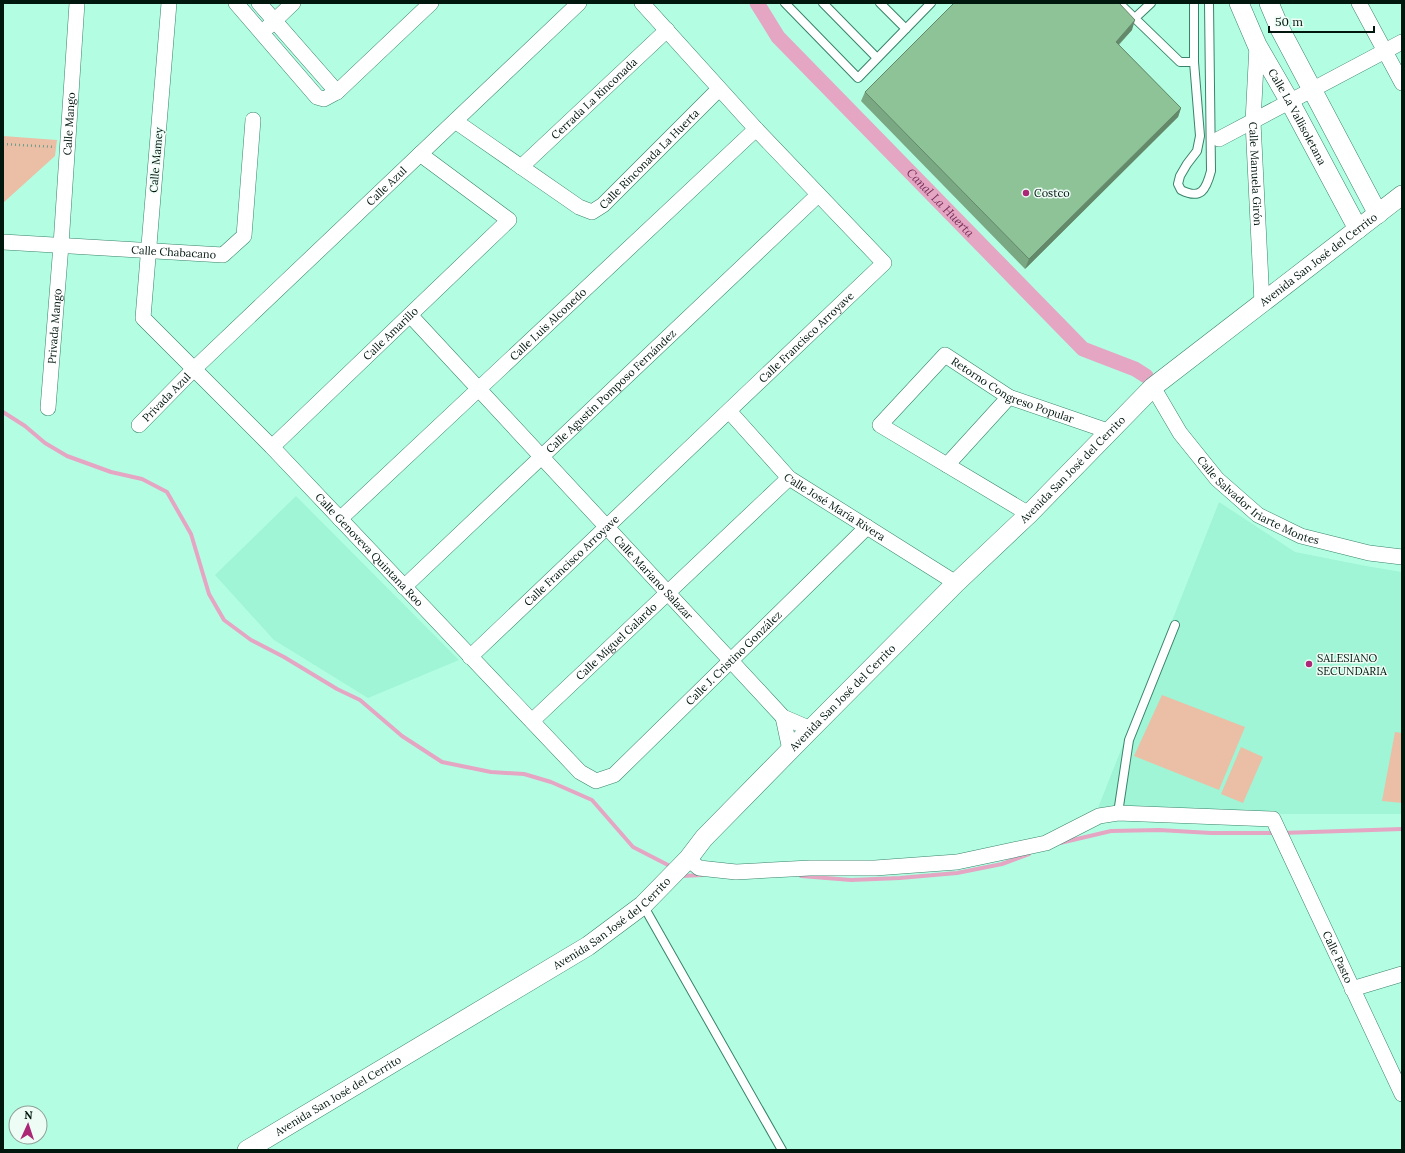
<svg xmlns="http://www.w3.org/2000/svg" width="1405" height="1153" font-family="Lora,serif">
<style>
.built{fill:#9ff5d6}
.green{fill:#ebbea6}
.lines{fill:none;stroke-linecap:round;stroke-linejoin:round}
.stream{stroke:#e5a6c4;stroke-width:4}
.canal{stroke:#e5a6c4;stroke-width:15}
.service-casing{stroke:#39836b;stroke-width:10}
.minor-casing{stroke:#39836b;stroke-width:16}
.tertiary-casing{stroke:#39836b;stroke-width:20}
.path{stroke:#699f8a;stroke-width:2.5;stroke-dasharray:1 3;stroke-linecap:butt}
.service{stroke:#fff;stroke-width:8}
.minor{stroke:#fff;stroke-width:15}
.tertiary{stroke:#fff;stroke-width:19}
.wall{fill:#7aa882}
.shaded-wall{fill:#63886a}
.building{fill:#8ec397;stroke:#63886a}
.poi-dot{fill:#aa2875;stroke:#eefcf6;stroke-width:1.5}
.labels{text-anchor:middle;stroke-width:3;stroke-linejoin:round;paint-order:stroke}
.street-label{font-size:11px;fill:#00170e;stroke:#eefcf6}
.poi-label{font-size:11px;fill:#00170e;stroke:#eefcf6;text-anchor:start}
.water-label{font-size:12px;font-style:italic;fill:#782e57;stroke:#eefcf6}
</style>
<rect width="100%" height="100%" fill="#b3fee2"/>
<path class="built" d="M296,496l163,164 -91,38 -94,-58 -59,-65z
M1219,502l76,50 71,14 36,6v242h-143l-161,-6z"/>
<path class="green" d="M3,136l54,4 -2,16 -52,47z
M1162,695l83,32 -26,63 -85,-34z
M1395,732l7,1v70l-20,-2z
M1241,747l22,10 -20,46 -22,-9z"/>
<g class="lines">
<path class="stream" d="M3,412l22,14 20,17 22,13 44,16 31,7 25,13 24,42 18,60 15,26 27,20 33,17 53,32 23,11 42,36 40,26 49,10 33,2 27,8 41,18 41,47 35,18
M1282,833l120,-4
M1060,843l51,-12 48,-1 52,3h65
M682,876l20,-1
M801,876l50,4 49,-2 57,-5 45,-9 27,-10"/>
<path class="canal" id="s1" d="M757,3l21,34 305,312 52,20 11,7"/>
<g class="service-casing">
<path id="service" d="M785,3l73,75 73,-75
M823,3l54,55
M880,3l26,26
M1119,3l61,59h14
M1194,3v59l6,74 -3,15 -10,13 -7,12 -2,8 3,6c20,10 25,0 30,-19l-2,-168
M1135,18l16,-15
M1118,813l11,-73 46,-115
M643,905l139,245"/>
</g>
<g class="minor-casing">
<g id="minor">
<path id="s2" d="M169,3l-26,315 129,129 308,325 16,9 18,-6 253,-248"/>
<path d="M236,3l81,94 7,2 13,-7 94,-89"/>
<path d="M259,3l78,89"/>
<path d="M1359,3l43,80"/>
<path d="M268,27l25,-24"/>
<path id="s3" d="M1257,45l-4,77 9,181"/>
<path id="s4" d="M455,121l124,86 13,5 11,-7 116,-116"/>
<path d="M1219,139l183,-97"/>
<path id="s5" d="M521,167l146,-137"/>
<path id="s6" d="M3,242l220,13 21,-19 9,-116"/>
<path id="s7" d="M410,315l373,402 28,12"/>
<path id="s8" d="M1153,387l27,46 37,46 41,36 43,21 68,17 33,4"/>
<path id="s9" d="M48,408l13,-163 16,-242"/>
<path id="s10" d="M729,411l60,67 167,105"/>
<path id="s11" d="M139,425l55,-56 385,-366"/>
<path id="s12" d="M272,447l237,-227 -89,-66"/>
<path d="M947,465l62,-68"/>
<path id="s13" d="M1029,514l-149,-89 65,-70 64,42 99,34"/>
<path id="s14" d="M340,519l416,-390"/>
<path id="s15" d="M404,587l414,-392"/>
<path id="s16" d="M470,657l414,-394 -128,-134 -114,-126"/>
<path d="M783,717l7,33"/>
<path id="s17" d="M532,721l257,-243"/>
<path id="s18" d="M688,859l11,9 37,4 74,-4h65l82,-6 89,-19 53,-27 19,-3 155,6 129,275"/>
<path d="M1352,989l50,-15"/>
</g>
</g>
<g class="tertiary-casing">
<g id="tertiary">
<path id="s19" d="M1239,3l18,42 33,57 68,127"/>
<path d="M1269,3l11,26 98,185"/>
<path id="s20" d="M247,1150l341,-204 55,-41 45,-46 16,-21 107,-109 145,-146 73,-69 124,-127 249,-192"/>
</g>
</g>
<path class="path" d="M3,144l52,3"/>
<use href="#service" class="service"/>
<use href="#minor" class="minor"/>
<use href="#tertiary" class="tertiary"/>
</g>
<path class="wall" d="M1132,30l-13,15 62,63 -3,9 -153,152 -164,-168 4,-9z"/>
<path class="shaded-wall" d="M1135,20l-3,10 -20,21 4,-9z
M1181,108l-3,9 -153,152 4,-10z"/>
<path class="building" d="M954,3h165l16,17 -19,22 65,66 -152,151 -164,-167z"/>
<g class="poi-dot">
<circle cx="1026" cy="193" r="4"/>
<circle cx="1309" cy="664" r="4"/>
</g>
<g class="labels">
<g class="street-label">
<text dy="4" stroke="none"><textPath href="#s5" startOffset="100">Cerrada La Rinconada</textPath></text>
<text dy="4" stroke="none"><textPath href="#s19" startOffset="128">Calle La Vallisoletana</textPath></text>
<text dy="4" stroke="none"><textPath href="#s9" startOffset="285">Calle Mango</textPath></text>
<text dy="4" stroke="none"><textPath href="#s4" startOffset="243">Calle Rinconada La Huerta</textPath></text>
<text transform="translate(156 160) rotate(-85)" y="4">Calle Mamey</text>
<text dy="4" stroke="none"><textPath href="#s3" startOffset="129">Calle Manuela Girón</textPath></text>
<text dy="4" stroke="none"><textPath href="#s11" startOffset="344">Calle Azul</textPath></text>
<text dy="4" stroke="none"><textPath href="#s6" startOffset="171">Calle Chabacano</textPath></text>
<text dy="4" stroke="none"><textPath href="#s20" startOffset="1402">Avenida San José del Cerrito</textPath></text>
<text dy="4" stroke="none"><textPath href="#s14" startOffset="285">Calle Luis Alconedo</textPath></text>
<text dy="4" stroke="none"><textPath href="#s9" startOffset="82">Privada Mango</textPath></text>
<text dy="4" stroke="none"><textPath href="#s12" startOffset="164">Calle Amarillo</textPath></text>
<text dy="4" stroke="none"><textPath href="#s16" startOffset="464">Calle Francisco Arroyave</textPath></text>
<text dy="4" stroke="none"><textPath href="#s13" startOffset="346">Retorno Congreso Popular</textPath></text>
<text dy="4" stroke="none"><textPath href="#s15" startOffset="285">Calle Agustín Pomposo Fernández</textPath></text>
<text dy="4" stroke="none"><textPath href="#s11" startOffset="39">Privada Azul</textPath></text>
<text dy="4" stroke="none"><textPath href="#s20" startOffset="1078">Avenida San José del Cerrito</textPath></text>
<text dy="4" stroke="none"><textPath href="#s8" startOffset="159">Calle Salvador Iriarte Montes</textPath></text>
<text dy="4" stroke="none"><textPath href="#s10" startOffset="144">Calle José María Rivera</textPath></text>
<text dy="4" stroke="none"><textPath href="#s2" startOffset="640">Calle Genoveva Quintana Roo</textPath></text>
<text dy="4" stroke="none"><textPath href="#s16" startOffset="140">Calle Francisco Arroyave</textPath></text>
<text dy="4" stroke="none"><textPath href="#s7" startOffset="358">Calle Mariano Salazar</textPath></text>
<text dy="4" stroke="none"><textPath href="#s17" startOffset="116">Calle Miguel Galardo</textPath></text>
<text dy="4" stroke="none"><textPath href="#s2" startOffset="1151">Calle J. Cristino González</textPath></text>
<text dy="4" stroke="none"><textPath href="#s20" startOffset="754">Avenida San José del Cerrito</textPath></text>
<text dy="4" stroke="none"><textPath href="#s20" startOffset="430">Avenida San José del Cerrito</textPath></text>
<text dy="4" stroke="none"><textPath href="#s18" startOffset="750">Calle Pasto</textPath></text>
<text dy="4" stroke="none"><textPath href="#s20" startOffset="106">Avenida San José del Cerrito</textPath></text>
</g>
<g class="poi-label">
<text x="1034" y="197">Costco</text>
<text x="1317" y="662">SALESIANO<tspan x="1317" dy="13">SECUNDARIA</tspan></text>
</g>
<g class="water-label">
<text dy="4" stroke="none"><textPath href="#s1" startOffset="272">Canal La Huerta</textPath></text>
</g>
</g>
<rect width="1405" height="1153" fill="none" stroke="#00170e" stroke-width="8"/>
<g transform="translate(28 1125) rotate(3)"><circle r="19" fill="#eefcf6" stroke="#8fa099"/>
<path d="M0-3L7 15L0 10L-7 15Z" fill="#aa2875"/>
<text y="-6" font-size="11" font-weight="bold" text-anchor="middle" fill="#00170e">N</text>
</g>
<path d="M1269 26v6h105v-6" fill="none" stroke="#00170e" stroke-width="2"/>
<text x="1275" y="26" font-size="12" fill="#00170e" stroke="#eefcf6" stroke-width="3" paint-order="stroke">50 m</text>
</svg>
